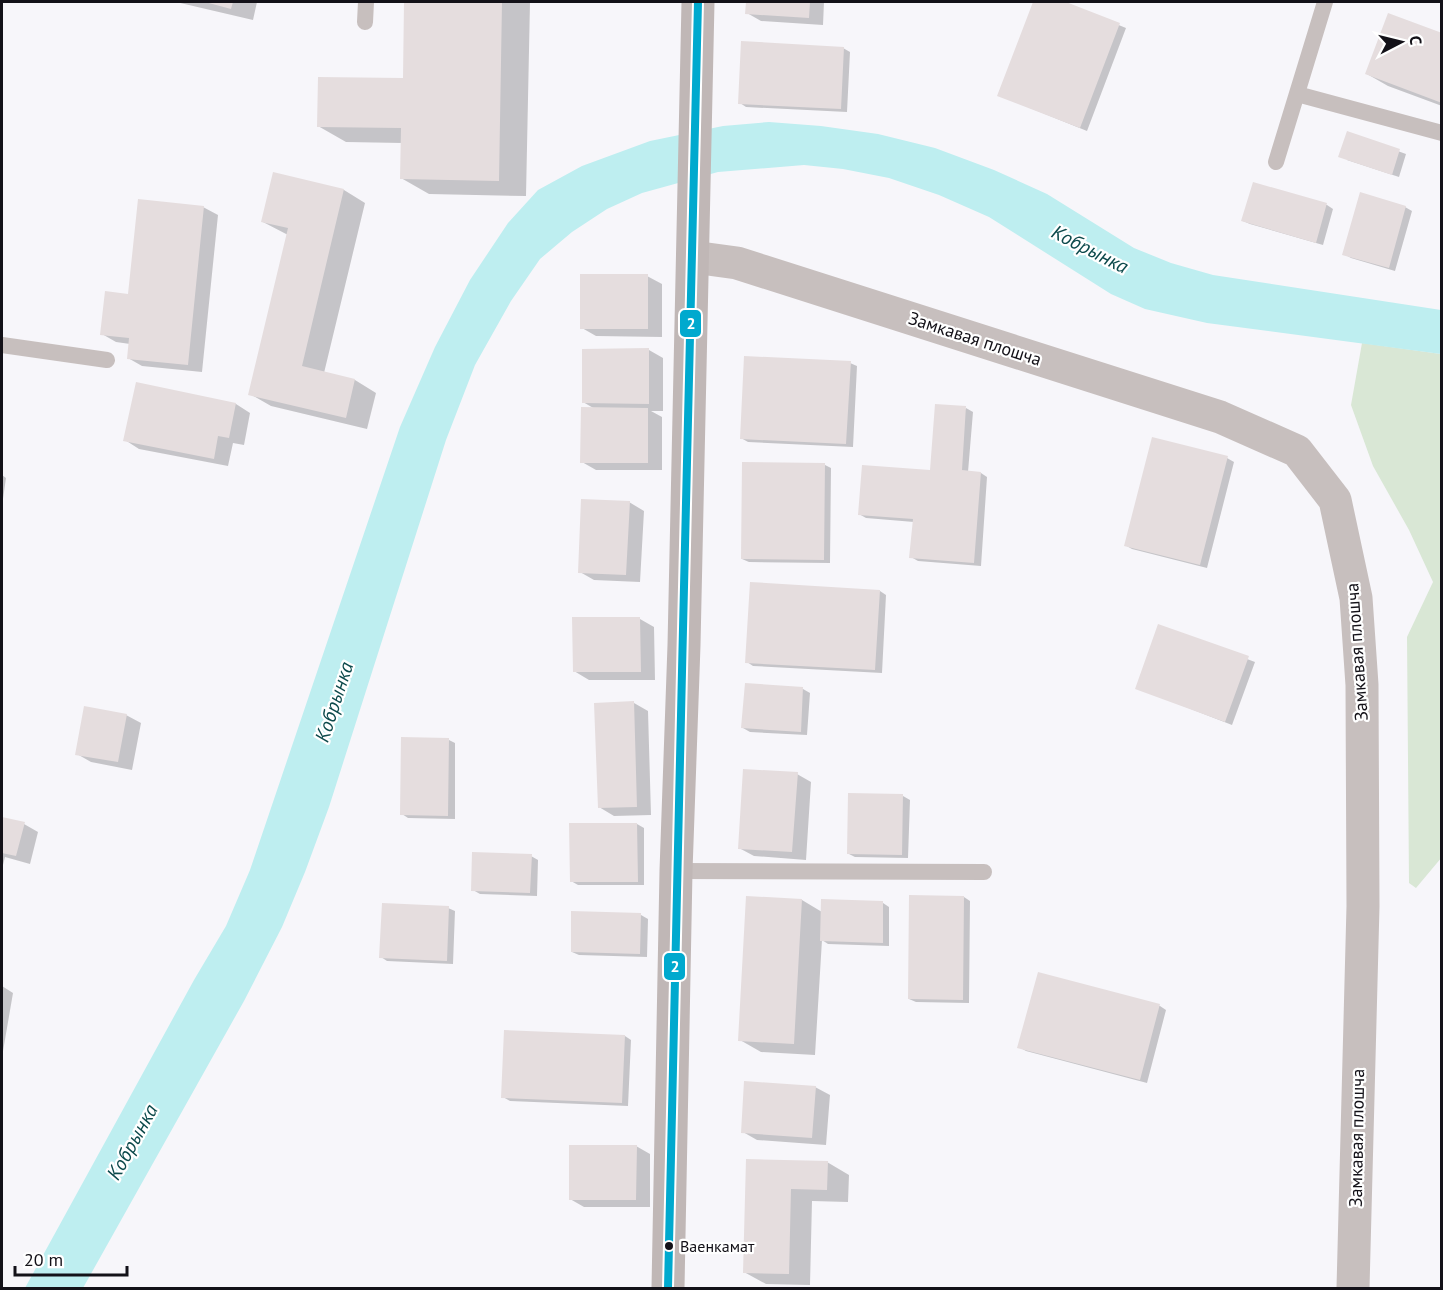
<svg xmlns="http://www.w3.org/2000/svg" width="1443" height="1290" font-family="'PT Sans',sans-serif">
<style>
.green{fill:#d9e7d5}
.water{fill:#beeef0}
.shadow{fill:#0003}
.building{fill:#e5ddde}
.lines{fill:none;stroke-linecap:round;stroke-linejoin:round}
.lane{stroke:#c7bfbe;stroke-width:16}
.street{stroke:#c7bfbe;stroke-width:33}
.primary{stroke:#c0b7b6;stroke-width:33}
.bus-1-casing{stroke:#fff;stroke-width:12}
.bus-1{stroke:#00a9ce;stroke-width:8}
.bus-dot{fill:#131118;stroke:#fff;stroke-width:2}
.labels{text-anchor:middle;stroke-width:4.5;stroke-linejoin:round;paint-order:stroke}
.bus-label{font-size:16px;fill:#131118;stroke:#fff;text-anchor:start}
.street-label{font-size:18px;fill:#131118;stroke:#fff}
.water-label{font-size:20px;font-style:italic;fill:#0d4a4c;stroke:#fff}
.line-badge{stroke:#fff;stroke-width:2}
.badge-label{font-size:16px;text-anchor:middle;font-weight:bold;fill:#fff}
</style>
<rect width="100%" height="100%" fill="#f7f6fa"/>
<path class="green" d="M1362,343l79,11 1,503 -26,31 -7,-5 -2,-246 26,-55 -24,-52 -36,-64 -22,-61z"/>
<path class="water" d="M769,122l52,4 57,8 57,14 59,22 53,24 87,54 37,15 42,12 228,35v44l-234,-31 -62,-14 -34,-15 -122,-77 -50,-22 -50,-17 -46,-9 -39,-4 -86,7 -76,21 -35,16 -35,23 -32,27 -29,42 -36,64 -29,75 -117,367 -24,65 -23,55 -38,74 -161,287h-58l169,-308 32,-54 24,-56 150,-443 35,-80 35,-67 38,-57 30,-33 44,-24 68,-25 73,-15z"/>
<path class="shadow" d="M176,2h81l-4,18z
M406,2h124l-4,194 -97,-2 -28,-16 1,-35 -56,-1 -28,-16 86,-46z
M747,2h77l-1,23 -62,-4 -14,-8z
M1035,2h27l64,26 -39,103 -89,-36z
M1442,34v72l-54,-20 -21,-12z
M843,48l7,4 -3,60 -101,-5 -6,-4z
M1348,133l58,21 -7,23 -52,-17z
M274,174l70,16 21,13 -41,170 31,7 21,13 -9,36 -96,-23 -21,-12 38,-159 -25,-13z
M1254,184l73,21 6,4 -10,36 -73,-21 -7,-3z
M203,207l15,8 -16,157 -60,-6 -14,-8 2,-14 -14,-2 -14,-8 27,-38z
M1405,207l7,4 -17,60 -44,-13 -7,-4z
M647,276l15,8v53l-66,-1 -14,-8z
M649,350l14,8v53h-12l11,6v53h-66l-14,-8 13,-53 -12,-7z
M850,363l7,3 -4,81 -105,-5 -7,-4z
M137,384l99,20 14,9 -6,32 -11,-2 -5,23 -89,-17 -14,-9z
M966,408l7,4 -5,60 13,1 6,4 -6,89 -63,-5 -7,-4 3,-35 -48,-4 -7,-4 72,-42z
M1227,458l7,4 -27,106 -75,-19 -7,-4z
M825,465l6,3 -1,95 -81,-1 -7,-3z
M2,475l4,3 -4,28z
M629,502l15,9 -4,71 -46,-2 -14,-8z
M880,591l6,4 -4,78 -129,-7 -6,-4z
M640,619l14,8 1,53h-66l-15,-9z
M1159,626l96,36 -23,63 -95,-37z
M746,685l57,4 7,4 -3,42 -57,-3 -7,-4z
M634,703l14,8 3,104 -37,1 -15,-9z
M126,715l15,8 -9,47 -41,-8 -14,-8z
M449,740l6,3v76l-47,-1 -6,-4z
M797,774l14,8 -5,78 -52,-4 -15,-8z
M903,796l7,4 -2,58 -53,-1 -6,-3z
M2,818l22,6 14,8 -8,32 -25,-7 -2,8h-1z
M637,824l7,4v57h-66l-7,-4z
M531,856l7,4 -1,36 -57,-2 -7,-4z
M748,897l54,3 20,12 61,-9 6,4v39l-61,-2 -6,-4 -7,115 -54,-3 -21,-12z
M964,897l6,4 -1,102 -53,-1 -7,-3z
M448,908l7,3 -2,53 -66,-3 -6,-4z
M573,913l68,2 7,4 -1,38 -68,-2 -7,-3z
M1039,974l121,32 6,4 -19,73 -121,-32 -7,-4z
M2,986l11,7 -11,64z
M625,1036l6,4 -3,66 -118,-5 -7,-4z
M815,1087l15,8 -4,50 -69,-5 -14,-8z
M636,1146l14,8v53h-66l-14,-8z
M747,1160l80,2 22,13 -1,27 -36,-1 -2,84 -44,-1 -22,-12z
M1247,1287l3,1h-26z"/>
<path class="building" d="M205,2h28l-2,7z
M404,2h98l-3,179 -99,-2 1,-51 -84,-1 1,-50 85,1z
M746,2h64l-1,16 -64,-4z
M1033,2h33l54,21 -40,105 -83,-32z
M1388,13l54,20v70l-77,-29z
M741,41l103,6 -3,62 -103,-5z
M1347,131l53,18 -8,26 -54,-18z
M273,172l71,17 -42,177 53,13 -9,39 -98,-23 40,-167 -27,-6z
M1253,182l74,21 -11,40 -75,-22z
M1360,192l46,14 -17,62 -47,-13z
M138,199l66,7 -16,159 -61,-6 2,-21 -29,-3 5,-44 23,3z
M580,274h68v55h-68z
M649,348v56l-67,-1v-54z
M744,356l107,5 -5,83 -106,-5z
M136,382l100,21 -7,35 -11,-2 -4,23 -91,-18z
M935,404l31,2 -4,64 19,2 -7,91 -65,-5 4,-39 -55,-4 4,-50 68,5z
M581,407l67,1v55h-68z
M1152,437l76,19 -28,109 -76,-19z
M742,462l83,1 -1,97 -83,-1z
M581,499l49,2 -4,74 -48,-2z
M750,582l130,8 -5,80 -130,-7z
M572,617h68l1,55h-68z
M1158,624l91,32 -24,66 -90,-33z
M745,683l58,4 -2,45 -60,-4z
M634,701l3,106 -39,1 -4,-105z
M84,706l43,8 -9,48 -43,-7z
M401,737l48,1 -1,78 -48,-1z
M743,769l55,3 -6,80 -54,-3z
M848,793l55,1 -1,61 -55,-1z
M2,817l23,5 -9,34 -14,-3z
M569,823h68l1,59h-68z
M472,852l60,2 -2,39 -59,-2z
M909,895l55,1 -1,104 -55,-1z
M746,896l56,3 -8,145 -56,-3z
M821,899l62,2v42l-63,-2z
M382,903l67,3 -2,55 -68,-3z
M571,911l70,2 -1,41 -69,-2z
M1038,972l122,32 -20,76 -123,-32z
M504,1030l121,5 -3,68 -121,-5z
M744,1081l72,5 -4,52 -71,-5z
M569,1145h68l-1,55h-67z
M746,1159l82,2 -1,29 -36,-1 -2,85 -46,-1z"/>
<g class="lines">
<path class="lane" d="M365,22l1,-20
M1297,94l145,39
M1276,162l49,-160
M2,345l105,15
M676,871l308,1"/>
<path class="street" d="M693,257l44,6 483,154 77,34 38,49 21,98 6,87 1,221 -10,382"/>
<path class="primary" d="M668,1288l8,-417 8,-226 14,-643"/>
<g class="bus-1-casing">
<path id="bus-1" d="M668,1288c8,-429 21,-857 30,-1286"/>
</g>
<use href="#bus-1" class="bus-1"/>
</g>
<circle class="bus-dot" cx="669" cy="1246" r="5"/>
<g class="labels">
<g class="bus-label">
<text x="680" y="1252">Ваенкамат</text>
</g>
<g class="street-label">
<text transform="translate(975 339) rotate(18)" y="6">Замкавая плошча</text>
<text transform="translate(1357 652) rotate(-94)" y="6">Замкавая плошча</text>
<text transform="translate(1357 1138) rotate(-89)" y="6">Замкавая плошча</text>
</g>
<g class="water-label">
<text transform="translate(1090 249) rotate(27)" y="7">Кобрынка</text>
<text transform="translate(334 702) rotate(-72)" y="7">Кобрынка</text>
<text transform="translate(132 1142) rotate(-61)" y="7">Кобрынка</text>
</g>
</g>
<g class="line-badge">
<rect x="679" y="309" width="23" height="29" rx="6" fill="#00a9ce"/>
<rect x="663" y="952" width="23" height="29" rx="6" fill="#00a9ce"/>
</g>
<g class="badge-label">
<text x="691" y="329">2</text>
<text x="675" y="972">2</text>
</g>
<rect width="1443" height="1290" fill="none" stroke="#131118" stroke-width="6"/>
<g transform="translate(1401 42) rotate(83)" stroke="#ffffff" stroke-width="4.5" paint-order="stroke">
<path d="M0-4.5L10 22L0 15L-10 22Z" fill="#131118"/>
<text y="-9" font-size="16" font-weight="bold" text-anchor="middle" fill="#131118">С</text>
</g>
<path d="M15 1266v9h112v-9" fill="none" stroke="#131118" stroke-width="3"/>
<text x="24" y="1266" font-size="18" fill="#131118" stroke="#ffffff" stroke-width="4.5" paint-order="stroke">20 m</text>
</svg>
